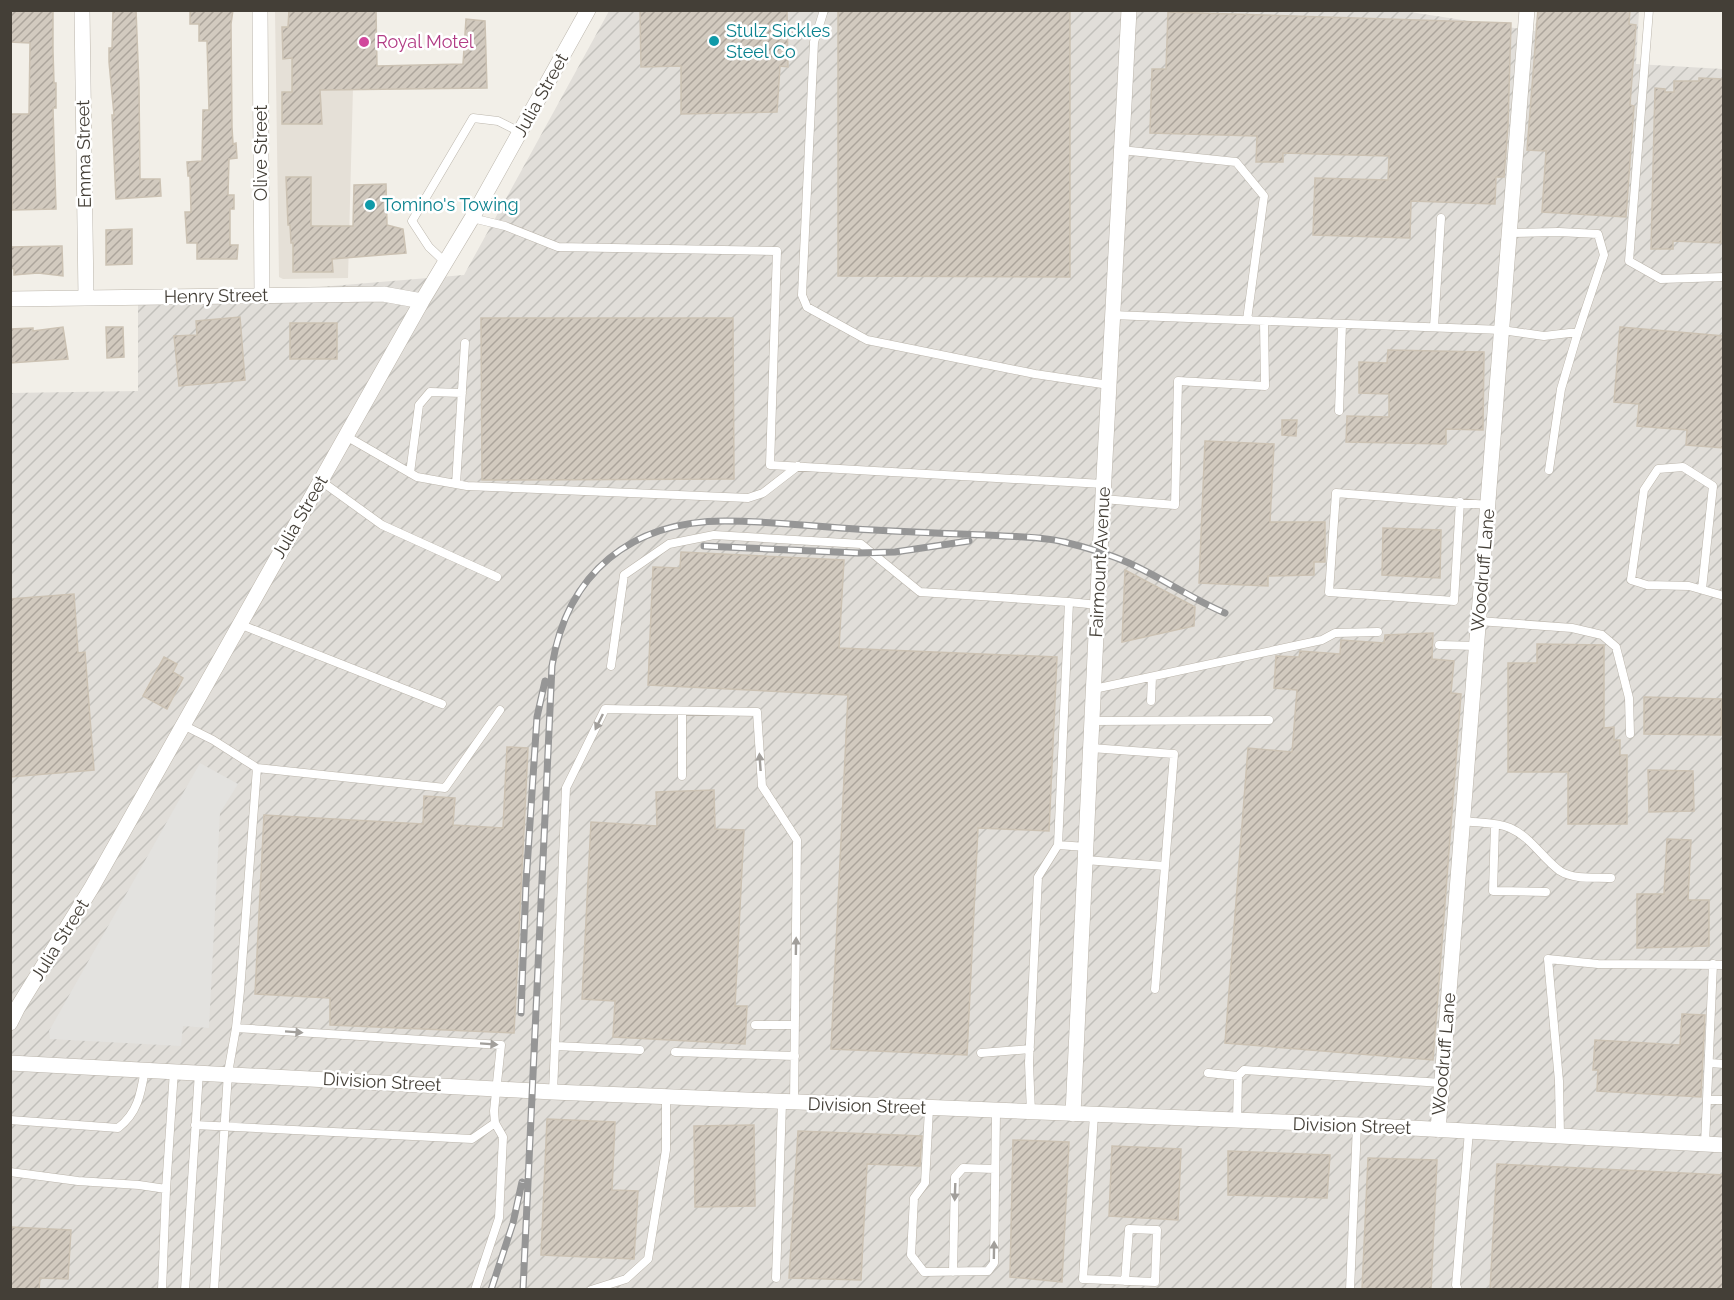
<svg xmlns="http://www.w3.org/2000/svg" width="1734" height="1300" font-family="Raleway,sans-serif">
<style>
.residential{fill:#e5e0d7}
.industrial{fill:url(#industrial-furrows)}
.parking{fill:#e3e2df}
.building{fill:url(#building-hatch);stroke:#ccc2b3;stroke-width:1.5}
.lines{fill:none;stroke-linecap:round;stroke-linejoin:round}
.lane-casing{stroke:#bcb6ac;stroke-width:9}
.street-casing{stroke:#bcb6ac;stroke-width:16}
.lane{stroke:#fff;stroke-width:8}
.street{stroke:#fff;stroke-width:15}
.rail-casing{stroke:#969696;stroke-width:7}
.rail{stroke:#fff;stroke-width:4.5;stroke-dasharray:14;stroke-linecap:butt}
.oneway{fill:#a29f9b}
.culture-dot{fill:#0f9aa8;stroke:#fff;stroke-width:2}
.hotel-dot{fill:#d1479c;stroke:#fff;stroke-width:2}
.labels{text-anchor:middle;stroke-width:5;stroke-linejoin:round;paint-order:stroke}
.culture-label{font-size:18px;fill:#0d838f;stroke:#fff;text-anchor:start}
.hotel-label{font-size:18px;fill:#b23c85;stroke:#fff;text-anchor:start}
.street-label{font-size:18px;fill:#443f37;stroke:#fff}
</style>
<defs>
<pattern id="industrial-furrows" width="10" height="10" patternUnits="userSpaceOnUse" patternTransform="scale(1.5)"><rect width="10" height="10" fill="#e1ded9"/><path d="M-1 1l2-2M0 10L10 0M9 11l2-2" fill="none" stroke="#c2c0bb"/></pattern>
<pattern id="building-hatch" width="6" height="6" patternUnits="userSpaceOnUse" patternTransform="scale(1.5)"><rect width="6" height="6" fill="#d2cabf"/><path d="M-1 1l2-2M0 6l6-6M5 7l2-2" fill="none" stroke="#aca59c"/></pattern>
</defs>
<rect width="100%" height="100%" fill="#f2efe8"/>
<path class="residential" d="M275,11h80l-7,267 -65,1 -4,-2z"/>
<path class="industrial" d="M1397,10l138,21 2,-20h102l-3,53 87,5v1220h-1712l-1,-896 128,-2v-89l326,-27 145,-264z"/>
<path class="parking" d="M200,763l38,21 -18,29 -11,215 -26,-2 -2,20 -131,-7 -1,-8z"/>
<path class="building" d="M10,10h43v41l1,32h2v25h-3l3,101 -44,1 -2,-96h19l1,-71 -20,-1z
M113,10h23l3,76 1,93h20l1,17 -45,3 -4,-84h2l-5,-53v-14h3z
M190,10h43l-2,14 1,103 1,17 3,-1 1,15 -8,1 -1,36h6v14h-4v36h8l-1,14h-40v-16h-10l-2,-31h6l-1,-36h-2l-1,-14 15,-1 1,-51h6l-2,-69h-8v-17h-9z
M289,10h87l1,56 86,-2 3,-45 19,2 2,67 -167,2 2,34h-40v-32h10v-34l-9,1 -1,-32h6z
M640,10h147l1,57 -8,-1 -3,46 -96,2v-48l-40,1z
M838,10l232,1v266l-232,-1z
M1538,10h92l-1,14 7,1 -6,80 4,1 -8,111 -84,-5 4,-61 -19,-1z
M1168,12l343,11 -3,103 -4,51h-8l-1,27 -84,-3 -1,37 -97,-3 2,-57 73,2 1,-24 -106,-3v9h-27l1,-26 -107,-3 2,-64h14z
M1699,78l25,1 -3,164 -48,-2v8h-22l4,-161 10,1v3h9v-11h25z
M286,177h25v49h42l1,-41 32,-1 1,41 16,4 3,24 -74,6 1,13h-40v-29h-2l-1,-18h-2z
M132,229v35l-26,1v-35z
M62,246l1,30 -25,-3 -24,2v-6l-4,-1v-21z
M240,317l5,63 -66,6 -5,-50 23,-1 -1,-14z
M481,318h252l1,161 -252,1z
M290,323h47v36h-47z
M63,327l5,32 -58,4v-34l23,-1v3z
M106,327h17l1,30 -17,1z
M1620,327l104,9v112l-38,-3 1,-15 -50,-4 2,-22 -25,-2z
M1388,350l96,2 -1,78 -37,-1v15l-100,-2 1,-26 42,1v-23l-30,-1v-31l28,1z
M1282,420h15l-1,16 -14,-1z
M1205,441l69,3 -4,78h55v40h-11v13l-46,1v10l-69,-3z
M1383,528l58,2 -1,48 -58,-3z
M681,552l163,8 -5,88 218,9 -8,174 -71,-3 -11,227 -136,-6 17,-354 -200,-10 5,-118 27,1z
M1125,570l70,37 -1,19 -72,16z
M74,594l4,59 7,-1 9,118 -84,7v-178z
M1433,633l-1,26 22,2 -3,32 10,1 -28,366 -208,-17 23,-295 44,4 5,-62 -23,-2 2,-32 23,1 1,-6 40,3 1,-14 43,3 1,-8z
M1537,644l67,1v83l10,-1v13h6v15h7v69h-59v-52h-60v-109h29z
M164,657l13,7 -4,8 10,6 -16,31 -24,-13z
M1644,697l78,2 -1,36 -77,-1z
M507,747l21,1 -14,285 -184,-8v-27l-75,-4 9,-179 159,9 1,-28 31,2 -2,27 50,3z
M1648,770l45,1 1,40 -45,1z
M714,790l1,39 29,1 -9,176h12l-2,38 -132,-7 2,-36 -33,-2 9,-177 66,4 -1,-34z
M1667,839l24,1 -3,60h21v46l-72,2v-54h27z
M1682,1014l23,1 -4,82 -104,-6 1,-21h-5l2,-30 85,5z
M547,1119l68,3 -3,68 26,1 -4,68 -93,-4z
M754,1125l1,81 -60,1 -1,-81z
M798,1131l124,5 -2,30 -53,-2 -6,116 -72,-2z
M1013,1140l56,2 -7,140 -52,-5z
M1112,1146l69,3 -3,71 -69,-4z
M1228,1151l102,4 -3,43 -99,-3z
M1368,1158l69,2 -6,130h-69z
M1497,1164l227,11v115h-234z
M10,1227l61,3 -3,49 -28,-1 -1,12h-29z"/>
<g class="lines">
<g class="lane-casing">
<path id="lane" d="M824,10l-10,32 -12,253 5,12 60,33 168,34 74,11
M1649,10l-20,251 32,18 63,-2
M1121,150l115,12 28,34 -17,124
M472,218l33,8 53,21 219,4 -7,214 333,19
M445,262l-16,-15 -17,-26 61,-103 25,3 22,11
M1112,315l390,15 42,6 34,-4 26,-77 -6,-21 -39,-2 -49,1
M1434,327l7,-109
M1339,411l3,-87
M346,436l71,41 50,9 281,12 15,-5 35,-27
M1549,470l12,-81 17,-57
M410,473l9,-68 11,-13 32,1
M321,481l61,44 115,52
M456,484l9,-141
M1103,499l72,6 3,-124 87,5 -1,-65
M1460,502l-6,99 -125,-9 7,-99 152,12
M1702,589l11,-103 -30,-19 -25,2 -14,21 -13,90 16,5 42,1 35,10
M1479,621l93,7 30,7 14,12 13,51 1,36
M239,624l203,80
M1439,645l38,1
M611,666l13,-91 45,-31 45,-9 147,9 59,48 149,10
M1094,689l228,-49 13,-7 43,-1
M1151,701l1,-24
M1092,721l177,-1
M183,725l30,15 44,28 188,20 55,-78
M1091,748l83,6 -9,112
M682,776v-65
M1463,821c15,2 33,1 47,7 21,9 32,30 50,43 14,9 36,6 51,7
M1495,825l-2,66 53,1
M1058,845l11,-243 29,3
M1085,860l80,6 -10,123
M755,1025h40
M556,1046l84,4
M675,1052l120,4
M981,1053l49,-4
M1709,1063l15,1
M1208,1073l30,3
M553,1092l13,-304 39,-79 152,3 5,74 35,54 -3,263
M1707,1100h17
M929,1109l-4,74 -11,15 -3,57 13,17 64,-1 6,-8 2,-151
M1031,1113l-2,-50 9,-186 20,-32 28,2
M1094,1115l-11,164 72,3 2,-52 -28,-1 -4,52
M10,1120l108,8c20,-15 23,-35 27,-59
M1237,1121l1,-45 6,-6 198,13
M195,1125l277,14 23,-16 -1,-12 7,-66 -265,-17
M1560,1136l-1,-55 -11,-122 50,5 126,1
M1705,1144l8,-180
M10,1172l68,9 61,4 27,4 8,-118
M953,1272l2,-95 8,-9 32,1
M776,1278l6,-175
M162,1290l4,-101
M185,1290l14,-218
M214,1290l14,-217 8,-45 4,-37 17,-223
M475,1290l24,-72 4,-81 -8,-14
M591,1290l35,-11 22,-20 18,-109v-53
M1350,1290l7,-165
M1458,1290l-2,-5 13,-154"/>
</g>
<g class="street-casing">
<path id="street" d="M82,10l4,288
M260,10l2,286
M10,299l373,-5 39,7
M10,1023l8,-16 74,-120 330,-586 50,-83 116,-208
M10,1063l543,29 804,33 367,20
M1073,1114l27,-562 29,-542
M1438,1130l89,-1120"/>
</g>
<use href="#lane" class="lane"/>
<use href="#street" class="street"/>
<g class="rail-casing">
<path id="rail" d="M704,546l154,7 37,-1 74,-11
M521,1013l5,-130 11,-166 8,-36
M491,1290l22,-67 9,-41
M523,1290l29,-624c15,-93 79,-145 173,-145 49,0 100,7 149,9 38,2 76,4 113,5 26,2 52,1 77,7 21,5 45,12 65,21 33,15 63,36 96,50"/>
</g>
<use href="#rail" class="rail"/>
</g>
<defs><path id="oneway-solid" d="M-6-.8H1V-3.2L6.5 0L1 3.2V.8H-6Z" transform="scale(1.5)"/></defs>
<g class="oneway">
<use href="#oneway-solid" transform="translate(599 722) rotate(116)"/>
<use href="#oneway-solid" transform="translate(760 762) rotate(-94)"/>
<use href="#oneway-solid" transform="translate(796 946) rotate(-89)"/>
<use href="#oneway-solid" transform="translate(294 1032) rotate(4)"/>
<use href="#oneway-solid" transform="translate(489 1044) rotate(4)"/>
<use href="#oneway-solid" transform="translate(955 1192) rotate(92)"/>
<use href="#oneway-solid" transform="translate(994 1250) rotate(-89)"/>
</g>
<g class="culture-dot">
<circle cx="714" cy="41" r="6"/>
<circle cx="370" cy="205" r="6"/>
</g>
<circle class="hotel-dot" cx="364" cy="42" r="6"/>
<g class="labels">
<g class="culture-label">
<text x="726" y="37">Stulz Sickles<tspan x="726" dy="21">Steel Co</tspan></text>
<text x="382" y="211">Tomino's Towing</text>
</g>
<g class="hotel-label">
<text x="376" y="48">Royal Motel</text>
</g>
<g class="street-label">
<text transform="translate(541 95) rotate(-61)" y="6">Julia Street</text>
<text transform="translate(261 153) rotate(-90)" y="6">Olive Street</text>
<text transform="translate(84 154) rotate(-91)" y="6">Emma Street</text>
<text transform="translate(216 296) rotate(-1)" y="6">Henry Street</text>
<text transform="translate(300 517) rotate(-60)" y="6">Julia Street</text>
<text transform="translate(1100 562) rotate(-87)" y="6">Fairmount Avenue</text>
<text transform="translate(1483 570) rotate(-85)" y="6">Woodruff Lane</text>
<text transform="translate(60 940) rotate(-58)" y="6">Julia Street</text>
<text transform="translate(1444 1054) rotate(-85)" y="6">Woodruff Lane</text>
<text transform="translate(382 1082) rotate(3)" y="6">Division Street</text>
<text transform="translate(867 1106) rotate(2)" y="6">Division Street</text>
<text transform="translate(1352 1126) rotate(2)" y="6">Division Street</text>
</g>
</g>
<rect width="1734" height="1300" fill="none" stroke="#443f37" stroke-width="24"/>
</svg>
